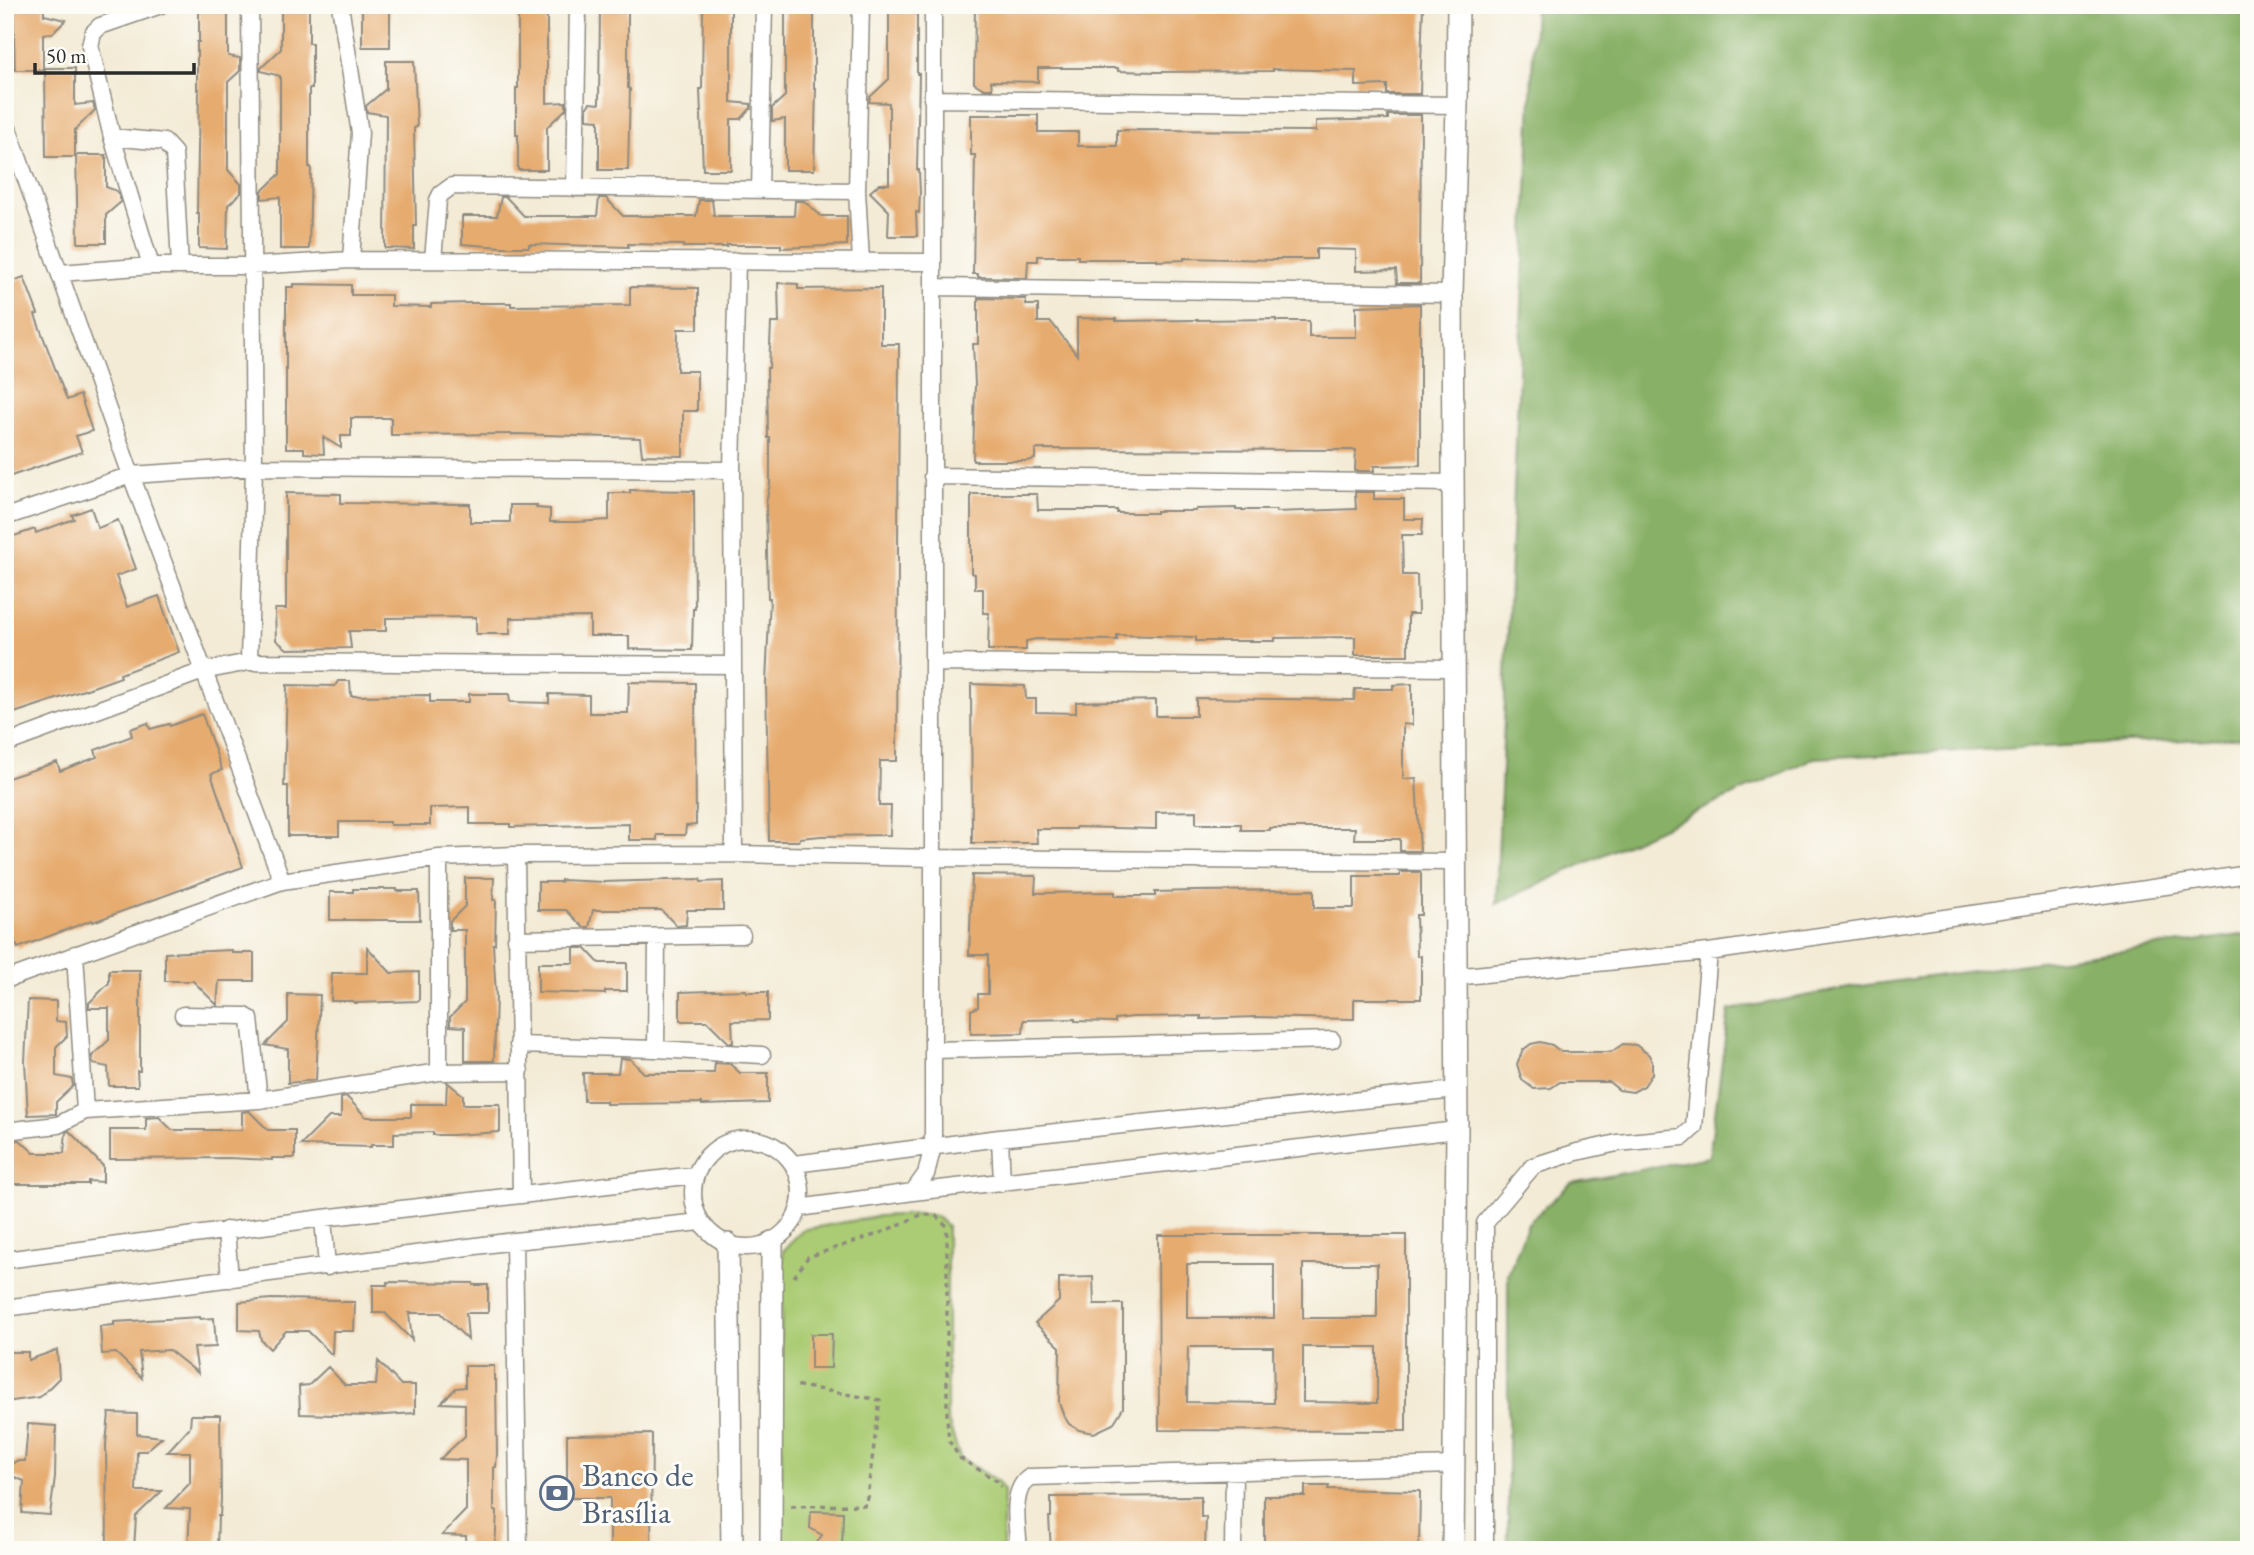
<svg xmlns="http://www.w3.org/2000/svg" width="2254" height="1555" font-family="'EB Garamond',serif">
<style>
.green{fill:#abcc75;stroke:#6b7c50;stroke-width:2}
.forest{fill:#88b066;stroke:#5a6e48;stroke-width:2}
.building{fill:#e6ab6e;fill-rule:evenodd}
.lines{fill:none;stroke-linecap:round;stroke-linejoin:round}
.minor-casing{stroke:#8f8b80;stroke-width:19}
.tertiary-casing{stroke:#8f8b80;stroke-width:24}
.path{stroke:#8f8b80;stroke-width:3.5;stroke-dasharray:5 5;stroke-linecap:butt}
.minor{stroke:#fff;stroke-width:16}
.tertiary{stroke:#fff;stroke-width:21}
.labels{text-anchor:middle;stroke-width:6;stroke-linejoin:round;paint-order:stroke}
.service-label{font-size:32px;fill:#4e5e75;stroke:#fdfcf7;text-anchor:start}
</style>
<rect width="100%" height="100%" fill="#fdfcf7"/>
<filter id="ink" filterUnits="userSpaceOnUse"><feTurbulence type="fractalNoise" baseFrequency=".0143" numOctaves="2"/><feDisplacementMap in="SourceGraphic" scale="14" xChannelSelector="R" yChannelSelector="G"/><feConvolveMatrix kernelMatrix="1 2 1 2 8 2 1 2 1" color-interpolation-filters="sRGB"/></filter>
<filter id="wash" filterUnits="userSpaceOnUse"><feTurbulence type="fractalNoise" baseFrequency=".00686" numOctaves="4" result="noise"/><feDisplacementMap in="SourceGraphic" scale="28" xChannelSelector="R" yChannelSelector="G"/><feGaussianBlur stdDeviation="1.57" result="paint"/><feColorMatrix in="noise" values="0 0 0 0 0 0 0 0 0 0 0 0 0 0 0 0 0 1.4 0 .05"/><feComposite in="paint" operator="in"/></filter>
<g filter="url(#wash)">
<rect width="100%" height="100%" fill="#f3ebd6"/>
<path class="green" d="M923,1214l13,2 11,10v192l13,40 37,23 7,10 -1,59h-220l-3,-176 3,-123 19,-21 77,-14z"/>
<path class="forest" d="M1535,5h714v732l-435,21 -318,146z
M2249,934v616h-741v-275l20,-52 43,-40 138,-26 20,-147 131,-24z"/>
<g id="blocks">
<path class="building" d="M13,5h31v10l22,5 -13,13 -10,1v36h-28z
M362,5h28v42h-28z
M518,5h29v98l19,-1v7l-19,18v43h-29v-35h-2v-47h2z
M600,5h28v83l2,1 -2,81h-29v-50l-12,-1v-12l3,-4 9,1z
M703,5h28v97l20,2v4l-10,11h-10v51h-28l-3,-81h2z
M785,5h29v83h2l-2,82h-29v-51l-13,2v-13l13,-12z
M889,5h28v69h2l-2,96h2l1,24 -1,19 -3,-1 1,24h-29l1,-25 -19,-19 9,-8h10v-81l-20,-1 1,-5 19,-18z
M975,5h25v5h48v-5h375l-3,89h-33v-9l-31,1v-15l-83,-2v2l-116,1 -39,-1v-3h-80v14l-47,-1 1,8h-8l-10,-6z
M199,7h29v49l12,2v13l-12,11v88l13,14v9l-13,12 -1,44 -28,-1v-35h-2l2,-124 -2,1v-48h2z
M281,8h28v35h3v46h-3v78h2l-2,82h-29v-52l-18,2v-8l18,-17v-98l-19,-5v-3l20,-19z
M386,61h28l3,66 -3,1 2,98h-2v23l-29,-1 1,-133 -19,-3 -1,-6 20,-17z
M45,68h30v37l18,-2 2,7 -20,20v27h-29z
M971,115h67v17h40v14h39v-16l199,1v-10l72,-2v-4h33l-1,168h-23l-1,-13 -40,1v-21l-40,-1v10h-40v1l-92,-2v2l-27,1v-2h-79v-3h-40v5h-10l-1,17 -49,-1v-3h-5l2,-119h-4z
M76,155h30v32l11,4 4,11 -15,13v28h-28z
M501,197h5l18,19h73l2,-18h7l17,18h73l3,-16h13l2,16h80l1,-15h9l17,15h26v29l-66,3v-3h-54v2h-44v-2l-55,-1v3l-99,-3v3h-27l-40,-3v-28h35z
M24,277l14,37 -3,1 32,85 13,-5 12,36 -16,5 6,16 -77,26v-194z
M778,283l20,1v5l83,-1v56h18l-2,417h-17l-1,45h12l-1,29 -69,1 -21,2 -1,3h-30l-3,-159 4,-84h-2l-2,-95 4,-19v-46h-2l-1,-70h2l2,-45h8z
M293,284l58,1v10h40v11l40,1v-3l40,-1h40v3l119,-1v-18l68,1v41h-20l-1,42h20v40h-14v45l-41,-1 -2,-17 -124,-4 -125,1v-17h-40v18h-10v12l-18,-11 1,17 -20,-1v-5h-18v-161h7z
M978,298l48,1v6h12v17h13l26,33v-37l39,1v2l160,-2v2h33v16h47v-31l64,-2v161l-46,1v5h-19l1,-21 -321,-1v10l-8,2h-54l2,-77 -2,-40h5z
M630,490l64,1 1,118h-2l-1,41 -63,-1v-13h-39v-19l-80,1v16h-34v-17l-90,1v13h-37l2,17 -64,1 -11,-9 -1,-31h11v-116l55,1v9l129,1v18h40v-17h27l-1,3 14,1v13h27l32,-2v-27h21z
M1355,492h19v7h30v20h19l-1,16h-20l1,40h14l1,39h-10v41h-53v-18l-80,1v3h-79v-4l-79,-2v5l-81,-1 -10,2v9h-38l1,-37h-6v-24h-8v-15l-4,-1v-79h66l1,16h79v3h39v-2h40v-2l40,-1v2h40v2l80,-3z
M91,508l7,20 20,-8 18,49 -20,7 11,31 32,-11 20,56 -59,22 1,3 -28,10 -88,29v-177l30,-10 1,4 38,-14 -2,-4z
M338,681h12l1,15 79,-1v7h39v-8h40l1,8 39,1v-9l40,1v18h39l1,-31 66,1 1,142 -10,1 -1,9h-28v5h-28v-16l-119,3v-3h-40v-17l-40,1v17h-40v-3h-51v14h-51v-50h-4l3,-101 48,1z
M971,684l54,2 1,13h10v13l40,1v-11l80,-2v16h40v-18l158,2 1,-11h38v-4l19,-1v41l-9,-1v55l13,-1 4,73h-20v-12h-46l1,-11h-85v2h-29v-6h-45v-13l-40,1v17l-80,-2v2h-40l1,14h-65z
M202,714l20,56 -11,4 32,93 -150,55 -1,-2 -74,28 -2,-4 -11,4v-169l52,-17 3,9 37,-14 -2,-7 37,-14 -2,-7 18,-6 2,6 19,-5 1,2z
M1400,872h20l1,3v40h-5l1,41h4v43h-67v20l-100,-2 -53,2v-3l-68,1 -18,2v3l-40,-1v-2l-51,1 -1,13 -52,1v-24l7,-3v-13h10v-39h-19l3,-80 64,1 -1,17 80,-1v4h40v-4l40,-1 119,-1v18h40v-32h46z
M465,878h29l-1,22h3l-1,44h-2l3,52 -2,65h-29v-34l-15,-1v-9l15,-15v-72h-15v-9l15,-15z
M700,879l1,3 22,-1v29h-36l-1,15 -9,1 -16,-16h-68l-4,17h-6l-17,-17h-28v-28h23v-2l43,2z
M353,889h44v2h22l1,29h-90v-28h23z
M367,947l24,26 28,-1v29l-65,2 -1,-2h-22l1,-28h35z
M574,948h11l14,15h28v28h-22v3l-67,-2v-29h36z
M232,950v3h22v28h-35l-2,24 -24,-24h-28v-28z
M109,970h31v101h-3l1,15h-29l-1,-19 -15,-3 -1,-8 17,-16v-32h-20v-5l20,-20z
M746,990v2h22v28l-36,1 1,22h-4l-22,-22h-27v-29z
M288,994l32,1 -4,85 -28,3v-34l-23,-4 23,-23z
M28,1000l28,1v20l10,1 1,14 -11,11v29l16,3 1,7 -17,16v12l-28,1 -3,-53z
M1540,1042l12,3 9,7h50l12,-8 13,1 13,10 3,7v12l-8,12 -11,6 -14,-2 -10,-8h-49l-9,6 -17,1 -12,-9 -5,-16 6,-14 8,-6z
M620,1058l10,1 14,14h70l1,-10 15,1 10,9h28v30l-66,2v-2l-96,1v-3h-22l-1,-28h35z
M447,1082l16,13v9h37v28l-47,3h-20v-3l-39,1v12h-23v2l-70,-2 28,-28h12v-19l6,-1 19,20h45v-13h35z
M249,1111l19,19h27v28h-23v2l-43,-2 -119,1v-29h36v-12l13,-1 13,13h70v-18z
M69,1131l34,35v16l-15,-1v3h-83v-31h3l1,-12 11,-1 14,13h30l2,-21z
M1158,1235h248v196l-247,-1zM1187,1264h87v54h-87zM1303,1264h74v54h-74zM1188,1347h85l1,56 -87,-1zM1303,1347h74v56l-74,-1z
M1093,1277l1,27h29v104l-10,16 -19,9 -15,-3 -10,-6 -5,-8 -5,-13 1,-56 -25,-24 24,-22v-23z
M387,1282l86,1v2h15v28h-22l2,27 -27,-27h-32l3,27 -27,-27h-12v-28h14z
M271,1299l68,1 1,2h15l-1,29h-21l-1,24 -24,-24h-22l-16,18 -9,-9 -2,-9 -20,-1v-28z
M200,1317v2l14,-1 2,29 -22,1 4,25 -29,-23 -30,2 3,26 -26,-25 -14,1 -2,-28 14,-1v-3z
M811,1334h21l-1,34h-20z
M57,1350l2,28 -19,19 -35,5v-50h23v8z
M378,1361l23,24h14v28l-45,3 -70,-2 -1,-28 10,-1 19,-18 17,18h31z
M465,1366h29v14h2l1,74 -1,13h-2v44h3l-2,39h-28l-1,-14 -24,-1 24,-25v-50l-26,-1 25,-23v-32l-24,-1 15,-15 9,-1z
M109,1413l28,1v20l25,3 -16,14h-9l-1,40h26l-26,25 -2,34h-27l-1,-106z
M191,1415h29l1,84 -1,17h-2l-1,34h-29l2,-41 -24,-1 24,-25v-31h-23l23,-25z
M28,1424l28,2 -1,51 -5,38 -28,-2 2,-32 -19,-8v-3l11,-9h9z
M652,1434l-1,116h-41v-52h-43v-63z
M1305,1486h24l-1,3 92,2 -1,59h-155v-54h41z
M1201,1496v21h5l-1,33h-154l-2,-33h2v-20z
M811,1511l32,1 -1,38h-30l10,-15 -12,-7z"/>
</g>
</g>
<g filter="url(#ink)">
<use href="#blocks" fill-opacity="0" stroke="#8f8b80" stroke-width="2"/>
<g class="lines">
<g class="minor-casing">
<path id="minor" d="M340,5l20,128 -9,127
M932,99l525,6
M5,120l126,355 151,406 -277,99
M112,137l52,5 10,11 6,112
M575,188l3,-183
M760,190l4,-185
M433,260l5,-60 3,-6 11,-8 405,5
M861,261l-4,-70 4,-186
M151,266l-39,-129 -22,-91 3,-13 7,-7 61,-21
M60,273l91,-7h100l100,-6 582,2
M934,287l518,7
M732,470l2,384
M932,476l520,7
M5,517l126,-42 123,-8 478,3 5,-209
M249,662l483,3
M933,663l521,5
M5,744l198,-73 46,-9 5,-195 -4,-462
M516,855l5,339
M439,858v214l81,-1
M282,881l157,-23 77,-3 218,-1 200,4 520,4
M516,939l226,-4
M75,954l10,157 174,-11 -9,-81 -5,-3 -62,-1
M1454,977l255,-25
M518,1045l138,4 1,-111
M656,1049l106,6
M934,1050l398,-10
M259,1100l180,-28
M5,1131l53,-6 27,-14
M1000,1138l2,45
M693 1193a54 54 0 1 1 108 0a54 54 0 1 1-108 0Z
M794,1164l206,-26 456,-48
M913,1192l13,-18 7,-28v-1141
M799,1208l114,-16 544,-62
M323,1218l4,49
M226,1230l4,49
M514,1241l5,309
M5,1260l318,-42 372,-43
M5,1308l509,-67 187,-19
M1019,1550c-1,-21 -10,-60 11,-73l424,-12
M1233,1550l1,-79
M1485,1550v-327l48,-57 44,-14 40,-9 66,-6 11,-10 15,-175 540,-78"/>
</g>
<g class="tertiary-casing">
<path id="tertiary" d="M728,1244l4,306
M771,1550l1,-308
M1453,1550l4,-420 -5,-836 5,-189 1,-100"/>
</g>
<path class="path" d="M794,1277l14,-20 70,-23 45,-20 13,2 11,10v192l2,23 11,17 37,23 4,6
M791,1506l75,-1 14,-105 -86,-15"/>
<use href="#minor" class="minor"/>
<use href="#tertiary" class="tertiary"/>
</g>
</g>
<defs>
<g id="bank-ring" transform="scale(1.75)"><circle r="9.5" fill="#fdfcf7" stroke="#5c6f8a" stroke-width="1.5"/><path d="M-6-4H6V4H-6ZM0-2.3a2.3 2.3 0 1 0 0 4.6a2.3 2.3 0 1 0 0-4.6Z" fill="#5c6f8a"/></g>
</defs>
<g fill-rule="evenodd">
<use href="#bank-ring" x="557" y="1493"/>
</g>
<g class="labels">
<g class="service-label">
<text x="582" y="1486">Banco de<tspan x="582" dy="37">Brasília</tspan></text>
</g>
</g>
<rect width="2254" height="1555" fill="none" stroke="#fdfcf7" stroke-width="28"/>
<path d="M35 63v10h159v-10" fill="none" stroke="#2b2b2b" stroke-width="3.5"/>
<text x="46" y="63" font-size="21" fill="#2b2b2b" stroke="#fdfcf7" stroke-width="5" paint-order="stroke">50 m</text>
</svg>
